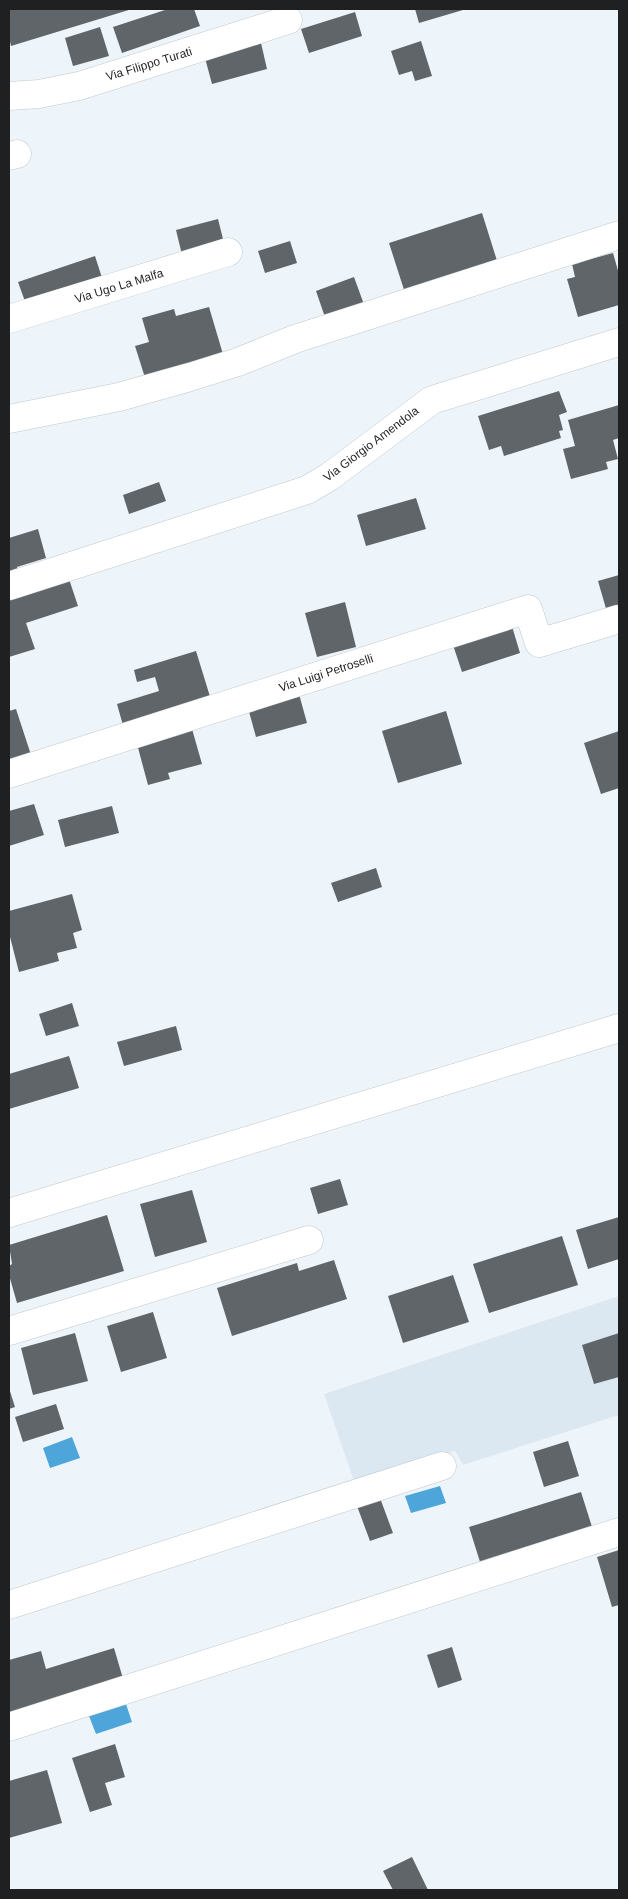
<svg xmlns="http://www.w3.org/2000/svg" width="628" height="1899" font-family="Arial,sans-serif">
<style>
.built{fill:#dbe8f2}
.water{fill:#4da5da}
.building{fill:#5f6569}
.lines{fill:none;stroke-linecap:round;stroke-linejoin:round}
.minor-casing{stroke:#c1c8cd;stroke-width:29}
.minor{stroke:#fff;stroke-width:28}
.labels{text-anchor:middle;stroke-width:5;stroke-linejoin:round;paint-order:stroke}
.street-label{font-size:12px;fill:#1e2022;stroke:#fff}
</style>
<rect width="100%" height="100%" fill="#eef5fa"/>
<path class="built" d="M619,1296v119l-156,50 -8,-14 -100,33 -31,-90z"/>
<path class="water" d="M72,1437l8,21 -30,10 -7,-20z
M440,1486l6,17 -35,10 -6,-17z
M126,1704l6,18 -36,12 -7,-18z"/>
<path class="building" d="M9,9h123l-121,37 -2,-9z
M168,9h26l6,17 -78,27 -9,-26z
M415,9h48v1l-44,13z
M355,12l7,24 -53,17 -8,-24z
M100,27l9,29 -36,10 -8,-28z
M421,41l11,35 -17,5 -3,-10 -13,4 -8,-24z
M261,43l6,26 -55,15 -7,-26z
M482,213l17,54 -93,29 -17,-53z
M218,219l7,28 -42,12 -7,-29z
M290,241l7,22 -32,10 -7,-22z
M613,253l6,21v31l-41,12 -11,-38 8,-2 -3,-13z
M95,256l8,25 -76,26 -9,-25z
M354,277l12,33 -39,13 -11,-32z
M209,307l16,54 -78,23 -12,-38 14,-4 -7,-24 32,-9 2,7z
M559,391l8,21 -8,3 4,15 -4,1 2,7 -57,18 -3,-10 -12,4 -11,-34z
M619,405v33l-6,2 5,19 -12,3 2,7 -37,10 -8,-30 12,-3 -7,-26z
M159,482l7,19 -37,13 -6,-19z
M416,498l10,31 -60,17 -9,-31z
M38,529l8,29 -29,9 3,9 -11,3v-41z
M619,575v33l-12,4 -9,-31z
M68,576l10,30 -52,17 9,26 -26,8v-62z
M345,602l11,45 -39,10 -12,-44z
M511,623l9,30 -58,19 -10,-30z
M196,651l16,52 -88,26 -7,-25 42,-13 -4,-14 -18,5 -3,-12z
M299,694l8,29 -51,14 -8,-29z
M16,709l16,49 -23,7v-54z
M446,711l16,53 -64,19 -16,-52z
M192,729l10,35 -34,9 2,6 -22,6 -11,-41z
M619,731v57l-18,6 -17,-51z
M34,804l10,31 -35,11v-35z
M112,806l7,27 -54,14 -7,-27z
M376,868l6,19 -44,15 -7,-19z
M72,894l10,36 -9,3 4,15 -20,5 2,8 -40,11 -10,-39v-22z
M72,1003l7,23 -33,10 -7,-22z
M176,1026l6,24 -58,16 -7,-24z
M69,1056l10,32 -70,21v-35z
M340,1179l8,26 -30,9 -8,-26z
M192,1190l15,52 -52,15 -15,-53z
M107,1215l17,56 -107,32 -8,-28v-9l3,-2 -3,-19z
M619,1217v42l-31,10 -12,-39z
M562,1236l16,49 -89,28 -16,-49z
M334,1260l13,39 -115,37 -15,-48 80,-25 2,8z
M453,1275l16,47 -66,21 -15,-47z
M153,1312l14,46 -46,14 -14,-46z
M75,1333l13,48 -55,14 -12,-47z
M619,1333v44l-25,7 -12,-39z
M9,1388l6,19 -6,2z
M56,1404l8,25 -41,13 -8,-25z
M568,1441l11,35 -35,11 -11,-35z
M581,1492l12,38 -112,35 -12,-38z
M380,1498l13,35 -23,8 -13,-35z
M619,1550v55l-7,2 -15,-50z
M452,1647l10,33 -24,8 -11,-33z
M114,1648l10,34 -115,36v-58l32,-9 5,18z
M115,1744l10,33 -20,6 7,22 -22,7 -18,-54z
M47,1770l15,53 -53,15v-57z
M412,1857l16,33h-35l-10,-19z"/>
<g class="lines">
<g class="minor-casing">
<path id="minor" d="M9,96l30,-2 40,-8 209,-66
M9,156l8,-2
M9,319l219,-67
M9,419l110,-22 71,-20 48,-15 57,-23 324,-104
M9,586l298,-96 22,-13 103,-77 187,-58
M9,774l519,-165 11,34 80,-24
M9,1213l610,-185
M9,1331l300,-91
M9,1605l433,-139
M9,1727l610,-195"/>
</g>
<use href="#minor" class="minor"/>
</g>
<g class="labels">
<g class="street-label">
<text transform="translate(149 64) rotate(-17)" y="4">Via Filippo Turati</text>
<text transform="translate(119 286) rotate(-17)" y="4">Via Ugo La Malfa</text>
<text transform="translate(371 444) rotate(-37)" y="4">Via Giorgio Amendola</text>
<text transform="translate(326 673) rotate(-18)" y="4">Via Luigi Petroselli</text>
</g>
</g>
<rect width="628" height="1899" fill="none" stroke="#1e2022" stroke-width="20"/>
</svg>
